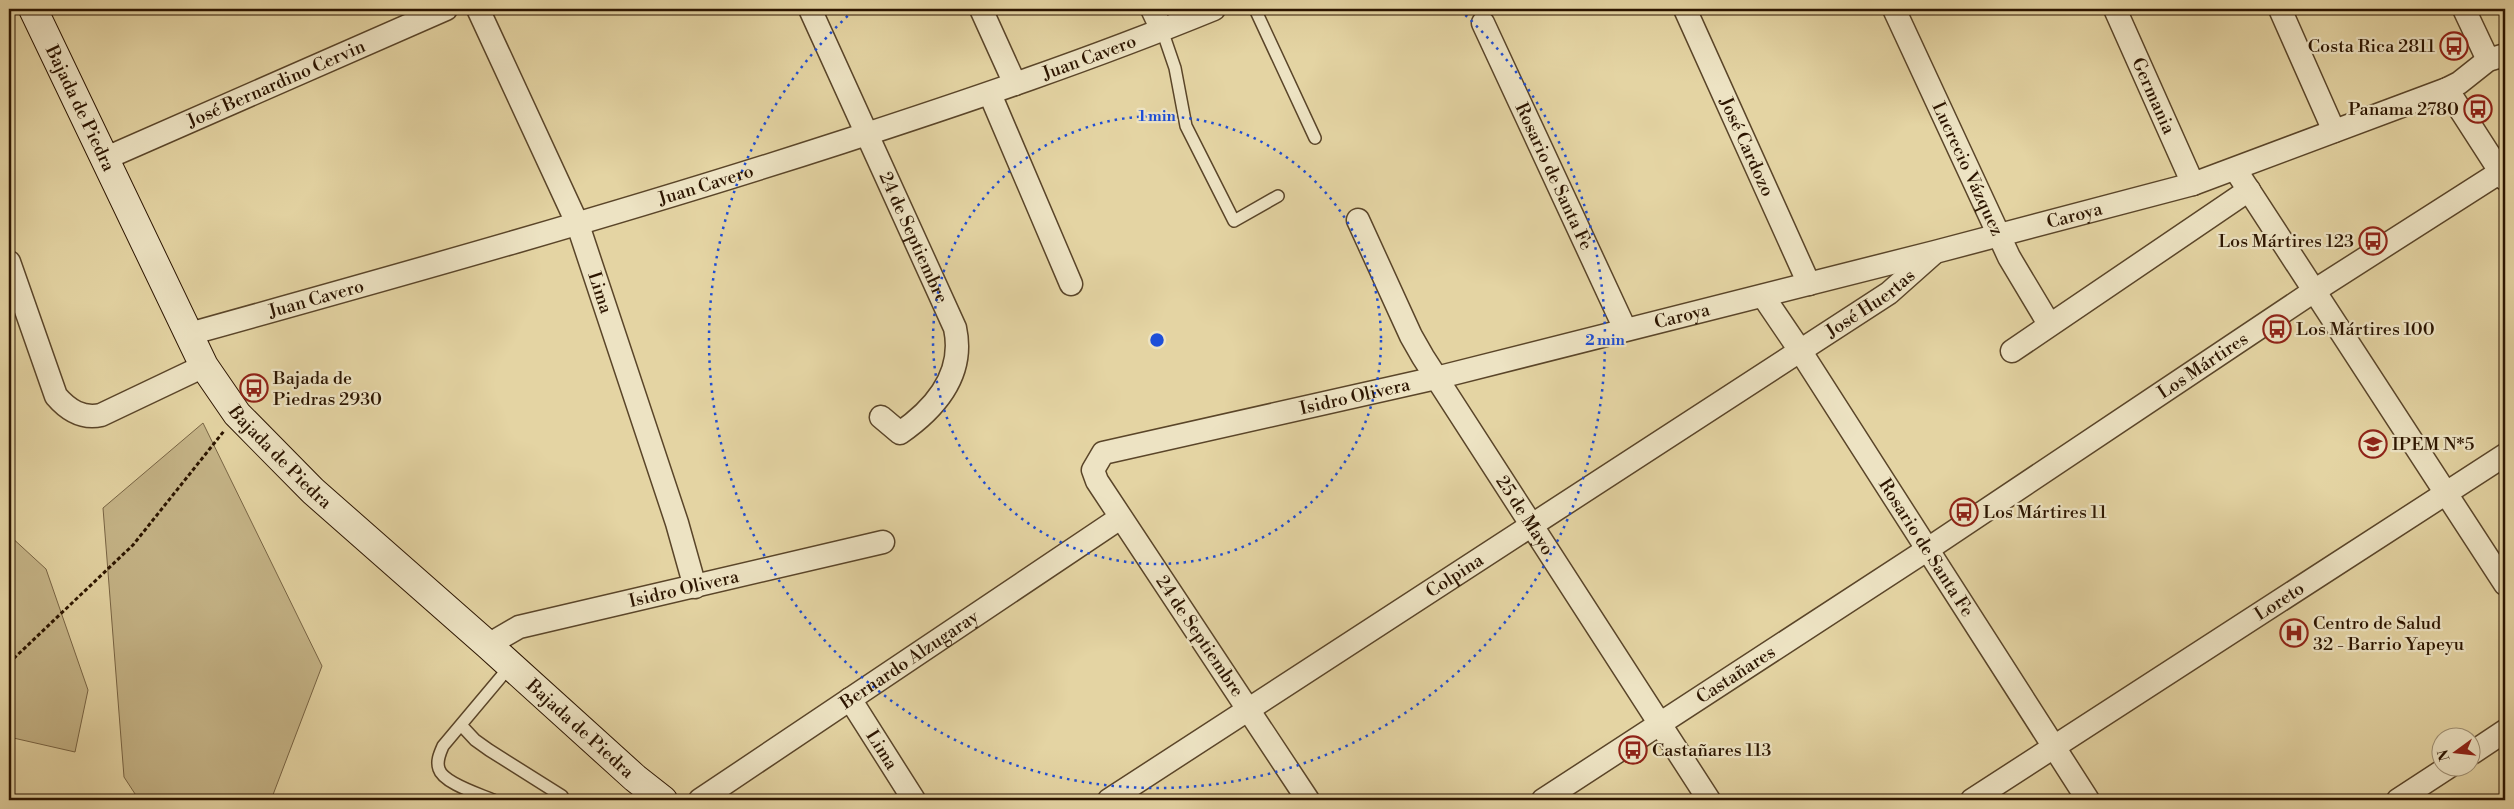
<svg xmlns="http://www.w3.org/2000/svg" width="2514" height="809" font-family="'Libre Bodoni',serif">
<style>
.green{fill:#c5b487;stroke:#786444}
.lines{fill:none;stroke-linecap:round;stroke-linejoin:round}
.lane-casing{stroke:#5a4529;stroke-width:14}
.street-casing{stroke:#5a4529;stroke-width:25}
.secondary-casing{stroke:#2c1500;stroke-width:30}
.path{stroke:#2c1500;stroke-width:3;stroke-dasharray:4 2.5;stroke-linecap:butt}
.lane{stroke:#ede3c3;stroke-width:11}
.street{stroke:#ede3c3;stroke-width:22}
.secondary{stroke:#ede3c3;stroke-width:28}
.ring{fill:none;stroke:#1d4ed8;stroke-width:2.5;stroke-dasharray:2.5 5}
.labels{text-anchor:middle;stroke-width:4.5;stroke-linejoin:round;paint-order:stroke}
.poi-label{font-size:18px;fill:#2c1500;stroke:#ede3c3;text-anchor:start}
.street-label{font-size:18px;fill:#2c1500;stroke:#ede3c3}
.centre{fill:#1d4ed8;stroke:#ede3c3;stroke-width:2.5}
.ring-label{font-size:15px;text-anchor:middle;font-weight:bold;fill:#1d4ed8;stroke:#ede3c3;stroke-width:4.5;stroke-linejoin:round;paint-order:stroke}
</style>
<rect width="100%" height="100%" fill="#e4d4a3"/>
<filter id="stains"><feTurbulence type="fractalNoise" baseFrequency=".004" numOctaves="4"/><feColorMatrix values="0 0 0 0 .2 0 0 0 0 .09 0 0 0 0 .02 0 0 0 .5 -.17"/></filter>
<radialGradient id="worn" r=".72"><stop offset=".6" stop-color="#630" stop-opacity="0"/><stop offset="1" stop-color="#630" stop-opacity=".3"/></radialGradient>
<path class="green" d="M203,423l119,243 -51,134h-132l-15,-23 -21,-269z
M9,535l37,34 42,121 -13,62 -66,-15z"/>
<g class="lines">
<g class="lane-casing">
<path id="lane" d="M1255,9l60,129
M1162,30l13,38 11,58 48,95 44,-25
M461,725l14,15 14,10 73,46 2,4
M493,800c-14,-6 -50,-17 -54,-31 -3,-8 1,-16 4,-23l68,-81"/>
</g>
<g class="street-casing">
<g id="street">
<path id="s1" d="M478,9l100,216 99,298 18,64"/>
<path id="s2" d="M810,9l145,319c10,46 -19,80 -55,105l-19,-16"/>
<path d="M981,9l34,75"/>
<path d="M1152,9l10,21"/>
<path id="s3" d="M1685,9l124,275"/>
<path id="s4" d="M1894,9l115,248 40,67"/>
<path id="s5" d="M2115,9l78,175"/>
<path d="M2280,9l54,122"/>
<path d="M2464,9l24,51"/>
<path id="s6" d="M1483,23l142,306"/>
<path d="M2447,89l58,90"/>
<path d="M990,94l81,190"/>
<path id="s7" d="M104,159l342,-150"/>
<path d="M2235,169l270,415"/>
<path id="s8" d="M1358,220l53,116 12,21 286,443"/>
<path d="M9,262l47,134c12,14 26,23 45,19l103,-49"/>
<path id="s9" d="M1763,296l38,56 287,448"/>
<path id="s10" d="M189,334c219,-61 437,-122 653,-192 126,-41 250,-83 372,-133"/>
<path d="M2012,351l237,-161"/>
<path id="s11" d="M488,645l31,-18 364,-85"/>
<path id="s12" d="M850,699l64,101"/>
<path d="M2472,753l33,-22"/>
<path id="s13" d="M700,800l420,-282"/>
<path id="s14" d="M1109,800l780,-507 45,-40"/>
<path id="s15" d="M1308,800l-211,-319 -4,-11 10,-17 333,-75 499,-126 258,-68 254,-95 12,-6 29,-23 17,-5"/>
<path id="s16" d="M1543,800l385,-251 386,-258 191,-122"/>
<path id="s17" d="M1972,800l533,-345"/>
<path d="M2398,800l52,-34"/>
</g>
</g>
<g class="secondary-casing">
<g id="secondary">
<path id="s18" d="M33,9l171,357 33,48 76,77 175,154 147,133 28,22"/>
</g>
</g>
<path class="path" d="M9,663l124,-118 91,-114"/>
<use href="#lane" class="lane"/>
<use href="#street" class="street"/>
<use href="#secondary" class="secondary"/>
</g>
<g class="ring">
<circle cx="1157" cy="340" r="224"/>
<path d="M1460 10A448 448 0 1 1 854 10"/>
</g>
<defs>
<g id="bus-ring" transform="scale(1.4375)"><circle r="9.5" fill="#ede3c3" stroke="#8f2418" stroke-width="1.5"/><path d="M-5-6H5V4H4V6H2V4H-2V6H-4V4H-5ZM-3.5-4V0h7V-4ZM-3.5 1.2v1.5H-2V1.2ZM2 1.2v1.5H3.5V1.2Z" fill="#8f2418"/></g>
<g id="school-ring" transform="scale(1.4375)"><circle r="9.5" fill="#ede3c3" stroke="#8f2418" stroke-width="1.5"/><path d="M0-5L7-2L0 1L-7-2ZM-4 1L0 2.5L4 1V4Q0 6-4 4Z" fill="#8f2418"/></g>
<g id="hospital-ring" transform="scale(1.4375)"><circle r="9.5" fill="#ede3c3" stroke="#8f2418" stroke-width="1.5"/><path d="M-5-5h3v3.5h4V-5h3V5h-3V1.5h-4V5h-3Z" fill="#8f2418"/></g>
</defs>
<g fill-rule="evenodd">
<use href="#bus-ring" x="2454" y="46"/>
<use href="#bus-ring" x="2478" y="109"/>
<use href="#bus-ring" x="2373" y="241"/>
<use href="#bus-ring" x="2277" y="329"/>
<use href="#bus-ring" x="254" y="388"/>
<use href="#school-ring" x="2373" y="444"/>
<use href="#bus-ring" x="1964" y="512"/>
<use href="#hospital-ring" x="2294" y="633"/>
<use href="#bus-ring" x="1633" y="750"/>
</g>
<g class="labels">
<g class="poi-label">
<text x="2435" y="52" text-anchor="end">Costa Rica 2811</text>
<text x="2459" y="115" text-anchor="end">Panama 2780</text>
<text x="2354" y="247" text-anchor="end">Los Mártires 123</text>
<text x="2296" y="335">Los Mártires 100</text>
<text x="273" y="384">Bajada de<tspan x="273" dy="21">Piedras 2930</tspan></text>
<text x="2392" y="450">IPEM N*5</text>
<text x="1983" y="518">Los Mártires 11</text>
<text x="2313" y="629">Centro de Salud<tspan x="2313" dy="21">32 - Barrio Yapeyu</tspan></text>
<text x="1652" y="756">Castañares 113</text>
</g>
<g class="street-label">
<text dy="6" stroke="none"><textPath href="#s10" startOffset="942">Juan Cavero</textPath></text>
<text dy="6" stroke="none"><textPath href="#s7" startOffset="188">José Bernardino Cervin</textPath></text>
<text dy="6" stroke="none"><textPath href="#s5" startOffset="95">Germania</textPath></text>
<text dy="6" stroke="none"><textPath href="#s18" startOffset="110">Bajada de Piedra</textPath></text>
<text dy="6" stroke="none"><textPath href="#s3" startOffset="151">José Cardozo</textPath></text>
<text dy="6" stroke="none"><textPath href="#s4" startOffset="176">Lucrecio Vázquez</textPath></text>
<text dy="6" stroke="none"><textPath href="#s6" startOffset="169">Rosario de Santa Fe</textPath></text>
<text dy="6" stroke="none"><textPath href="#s10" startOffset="538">Juan Cavero</textPath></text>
<text dy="6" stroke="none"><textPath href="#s15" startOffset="1414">Caroya</textPath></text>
<text dy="6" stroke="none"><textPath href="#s2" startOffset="251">24 de Septiembre</textPath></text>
<text dy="6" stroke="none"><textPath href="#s1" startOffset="309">Lima</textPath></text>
<text dy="6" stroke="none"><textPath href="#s10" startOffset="132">Juan Cavero</textPath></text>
<text dy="6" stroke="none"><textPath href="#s14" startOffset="909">José Huertas</textPath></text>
<text dy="6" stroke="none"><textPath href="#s15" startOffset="1009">Caroya</textPath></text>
<text dy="6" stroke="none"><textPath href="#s16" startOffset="790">Los Mártires</textPath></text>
<text dy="6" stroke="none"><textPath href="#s15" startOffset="672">Isidro Olivera</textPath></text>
<text dy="6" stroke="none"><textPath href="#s18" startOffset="515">Bajada de Piedra</textPath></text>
<text dy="6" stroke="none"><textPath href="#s8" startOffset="340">25 de Mayo</textPath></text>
<text dy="6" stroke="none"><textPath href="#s9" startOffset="300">Rosario de Santa Fe</textPath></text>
<text dy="6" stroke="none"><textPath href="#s14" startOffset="412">Colpina</textPath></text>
<text dy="6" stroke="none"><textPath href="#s11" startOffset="205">Isidro Olivera</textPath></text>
<text dy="6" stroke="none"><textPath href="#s17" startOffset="366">Loreto</textPath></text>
<text transform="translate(1200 636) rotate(56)" y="6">24 de Septiembre</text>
<text dy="6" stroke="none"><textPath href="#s13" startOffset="252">Bernardo Alzugaray</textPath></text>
<text dy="6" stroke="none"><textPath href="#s16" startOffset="230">Castañares</textPath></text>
<text dy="6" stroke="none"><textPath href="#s18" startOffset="920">Bajada de Piedra</textPath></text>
<text dy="6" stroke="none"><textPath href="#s12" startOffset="60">Lima</textPath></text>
</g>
</g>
<circle cx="1157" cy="340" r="8" class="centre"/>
<g class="ring-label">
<text x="1157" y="121">1 min</text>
<text x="1605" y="345">2 min</text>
</g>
<rect width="2514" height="809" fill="none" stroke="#e4d4a3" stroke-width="30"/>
<rect x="10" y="10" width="2494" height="789" fill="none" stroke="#2c1500" stroke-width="2.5"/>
<rect x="15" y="15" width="2484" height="779" fill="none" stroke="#2c1500"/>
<g transform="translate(2456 752) rotate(255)"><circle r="24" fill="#ede3c3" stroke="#a09175"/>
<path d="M0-4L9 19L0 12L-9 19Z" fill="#8f2418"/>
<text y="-8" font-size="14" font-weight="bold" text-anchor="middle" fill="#2c1500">N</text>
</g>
<rect width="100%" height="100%" filter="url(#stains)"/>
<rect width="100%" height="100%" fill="url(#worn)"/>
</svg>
